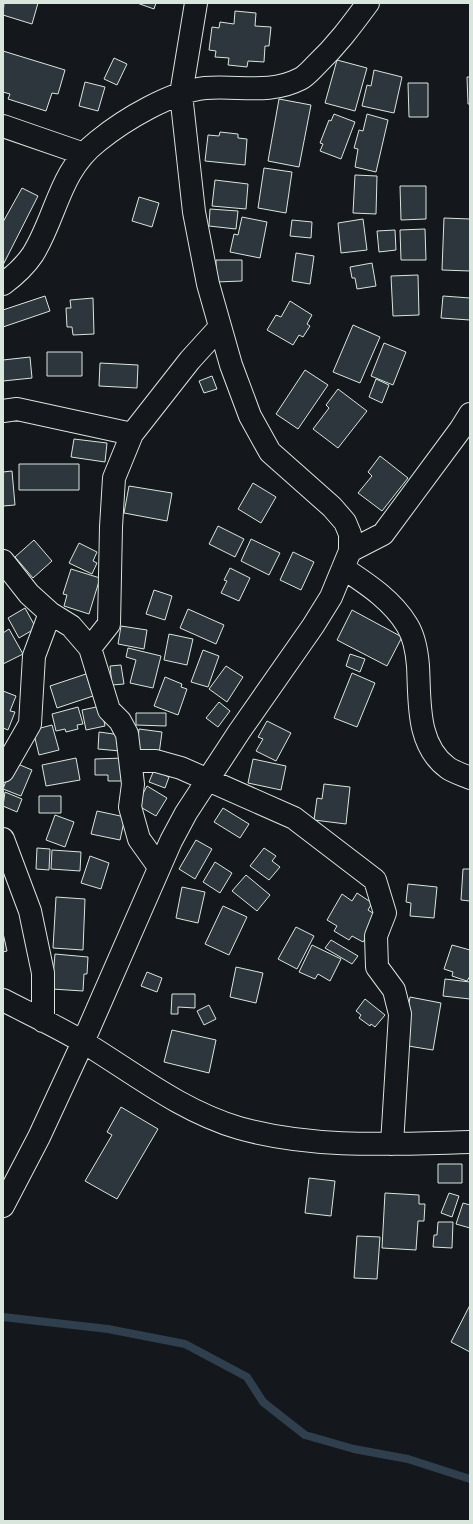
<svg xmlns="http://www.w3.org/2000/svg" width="473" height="1524" font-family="'IBM Plex Sans',sans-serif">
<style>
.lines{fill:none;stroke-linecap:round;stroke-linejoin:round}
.stream{stroke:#2f3f4d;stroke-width:8}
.building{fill:#2c363c;stroke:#d8e6dc}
.street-casing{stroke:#d8e6dc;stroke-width:24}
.street{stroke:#14181c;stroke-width:22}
</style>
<rect width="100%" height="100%" fill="#14181c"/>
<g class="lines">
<path class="stream" d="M3,1317l105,12 77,15 62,33 16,25 42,33 49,14 54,10 62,20"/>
</g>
<path class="building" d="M4,3h34l-6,21 -29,-9z
M137,3h19l-2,6z
M235,11l21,2 -1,13 16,1 -2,19h-4l-1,16 -16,-1 -1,6 -19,-2 1,-7 -14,-1 1,-6 -7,-1 3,-23 7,1 1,-6 14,2z
M3,51l62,19 -7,24 -6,-1 -6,18 -38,-12 2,-5 -7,-2z
M114,58l13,6 -10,21 -13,-6z
M337,60l30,8 -12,43 -30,-8z
M374,70l28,7 -8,36 -32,-7 5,-21 4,1z
M467,77h3v27h-2z
M85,82l20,5 -7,24 -19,-5z
M408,83h20v34h-19z
M279,99l32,6 -12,62 -31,-6z
M334,114l21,8 -14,37 -21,-8 3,-7 -3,-1 9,-23 2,1z
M367,114l21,6 -12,52 -21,-5 3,-18 -4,-1 5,-18 4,1z
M220,132l18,2v4l9,1 -2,26 -40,-4 3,-26 11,1z
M264,168l28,4 -6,41 -28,-5z
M355,175l22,1 -1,38 -23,-1z
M215,180l33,4 -2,25 -34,-3z
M400,186h26v33l-25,1z
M22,188l16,8 -35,69v-43z
M139,197l20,6 -7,24 -20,-6z
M210,209l28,2 -2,18 -27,-3z
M242,217l25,5 -7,36 -30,-6 4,-18 4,1z
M444,218l26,1v52l-28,-1z
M363,219l4,31 -26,3 -3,-30z
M292,220l20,2 -1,16 -21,-2z
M425,229l1,31h-25l-1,-30z
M395,230l1,20 -17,2 -2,-21z
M296,253l18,3 -4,28 -18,-3z
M216,260h26v21l-26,1z
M372,263l4,23 -19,3 -2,-11h-3l-2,-11z
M418,275l1,40 -26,1 -2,-40z
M45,296l5,15 -47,16v-17z
M443,296l27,2v22l-29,-2z
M93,298l1,36 -21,1 -1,-8h-5l-1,-19h5l-1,-8z
M290,301l22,14 -5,9 3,2 -7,11 -4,-2 -6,10 -26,-15 9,-15 5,2z
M353,325l27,12 -20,46 -27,-11z
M384,343l22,9 -13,33 -22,-9z
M47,352h35v24h-35z
M30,357l2,21 -29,3v-21z
M100,363l38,2 -1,23 -38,-2z
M305,370l23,15 -30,44 -22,-15z
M212,376l5,13 -13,4 -5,-12z
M376,379l13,6 -7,18 -13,-6z
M338,389l29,22 -29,37 -25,-19 16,-21 -3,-3z
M74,439l33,4 -2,19 -34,-5z
M380,456l28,22 -26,33 -24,-18 14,-17 -4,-4z
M19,464h60v26h-60z
M12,471l3,34 -12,1v-34z
M253,483l23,14 -15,26 -23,-14z
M129,486l43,7 -5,28 -43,-8z
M218,526l26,13 -9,18 -26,-13z
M251,539l29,14 -11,22 -28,-14z
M34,540l18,21 -19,17 -18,-21z
M79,543l18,9 -4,9 4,2 -5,11 -23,-11z
M293,552l21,10 -13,28 -21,-10z
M230,568l20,10 -11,23 -18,-8 6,-12 -3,-1z
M71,569l29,9 -11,36 -25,-8 3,-11 -4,-1z
M154,590l18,6 -7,24 -19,-6z
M25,608l11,20 -17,10 -11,-20z
M188,609l36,16 -8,19 -36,-16z
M352,610l50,27 -15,29 -50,-26z
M121,626l26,4 -3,19 -26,-5z
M9,629l14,25 -20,10v-31z
M169,634l24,5 -6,26 -23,-5z
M128,648l33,8 -8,32 -23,-5 6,-23 -10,-3z
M203,650l16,6 -11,31 -17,-5z
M350,654l15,5 -5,13 -14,-6z
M121,665l3,19 -12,1 -2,-19z
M226,666l17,11 -16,25 -18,-13z
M352,673l23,10 -18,44 -23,-9z
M86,674l7,22 -36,12 -7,-22z
M165,677l17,7 -1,3 6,2 -9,26 -24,-9z
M3,691l13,5 -6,15 5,1 -7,18 -5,-2z
M219,702l11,9 -12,16 -12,-9z
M101,706l4,20 -19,4 -4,-20z
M78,707l5,17 -6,1 1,4 -12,3 -1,-3 -9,2 -4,-17z
M136,713h30v13l-30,-1z
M267,721l24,12 -15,28 -20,-10 7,-12 -5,-2z
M52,725l7,25 -20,5 -6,-25z
M139,729l23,3 -3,22 -22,-2z
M99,732l22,3 -1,16 -22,-2z
M76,758l4,22 -34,6 -4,-21z
M124,758l1,23h-17v-6h-13v-16z
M253,759l33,7 -5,24 -33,-7z
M13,762l19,8 -11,26 -18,-7z
M154,770l15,7 -4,11 -16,-6z
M324,784l26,3 -4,37 -32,-4 3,-22 5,1z
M147,786l20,12 -11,18 -19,-11z
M5,792l17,7 -5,13 -14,-6z
M39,796h22v17h-22z
M223,808l26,16 -9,14 -26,-16z
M97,811l28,6 -5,23 -29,-6z
M55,815l19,7 -9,25 -19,-7z
M196,840l16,9 -17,30 -16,-10z
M37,848l13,1 -1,21 -13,-1z
M264,848l12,8 -4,5 8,6 -11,13 -19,-14z
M52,850l29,2 -1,19 -29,-2z
M90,856l19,7 -8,26 -20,-6z
M215,862l17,11 -12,20 -17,-11z
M463,869h7v32l-9,-1z
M246,875l24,20 -13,16 -25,-20z
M408,884l29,3 -3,31 -24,-2 1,-13 -5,-1z
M182,887l23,5 -7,31 -22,-5z
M357,893l15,10 -4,7 11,7 -16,25 -11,-6 -3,4 -15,-9 3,-5 -10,-6 15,-26 10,7z
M56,897l29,2 -2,51 -30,-2z
M223,906l24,11 -18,38 -24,-11z
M296,927l18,9 -17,33 -19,-10z
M3,933l4,18 -4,1z
M331,940l27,16 -6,8 -27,-16z
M312,945l29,14 -11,22 -12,-7 -3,5 -16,-7z
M452,945l18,5v26l-3,5 -15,-5 1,-4 -9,-3z
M55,954l33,3 -1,17h-3l-1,17 -31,-2z
M236,967l27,6 -7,30 -26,-6z
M147,972l15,6 -5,14 -16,-6z
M445,979l25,3v17l-27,-3z
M172,994h23v14l-17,-1v7h-7z
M410,997l31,6 -8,47 -31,-5z
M365,999l20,16 -10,12 -4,-3 -1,2 -11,-8 2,-3 -5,-4z
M209,1005l7,14 -12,6 -7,-14z
M172,1030l44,10 -7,33 -45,-11z
M121,1107l37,22 -41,70 -32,-18 27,-46 -5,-3z
M438,1164h24v19h-24z
M309,1178l26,3 -4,35 -26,-3z
M385,1193l34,2v9h6l-1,17h-6l-2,29 -34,-2z
M449,1193l10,3 -7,21 -11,-4z
M463,1203l7,2v23l-14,-4z
M438,1222h15l-1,26 -19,-1 1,-12h3z
M357,1236l23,1 -3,42 -23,-1z
M470,1305v47l-19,-10z"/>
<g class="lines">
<g class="street-casing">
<path id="street" d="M3,126l81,28
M3,284c11,-8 22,-18 30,-30 24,-39 26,-83 65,-113 27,-22 73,-49 107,-53 33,-3 64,7 95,-9 6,-3 11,-9 16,-14 21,-20 35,-39 52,-62
M3,411l14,-2 115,25
M350,551l33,-17 77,-104 10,-16
M3,561l26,33 21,19 21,13 19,22 19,62 11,11 7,13 6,50 -3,23 9,32 20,28
M343,568c24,16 49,32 64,57 7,11 10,28 11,41 2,35 -2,79 30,102 6,4 15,7 22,10
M90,648l19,-24 2,-97 3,-49 18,-44 58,-74 30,-33
M132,761h24l25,7 113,50 81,62 10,33 -9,23 1,31 17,23 6,24 -8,130
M3,771l27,-47 4,-68 16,-43
M3,839l27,72 13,62v48
M3,1000c27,14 55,27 80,42 51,31 98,69 156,86 74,21 155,16 231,14
M3,1206l36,-69 44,-95 88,-201 15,-28 53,-81 74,-106 18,-29 19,-46v-17l-5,-12 -13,-15 -62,-55 -20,-36 -19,-51 -23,-81 -14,-72 -13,-118 15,-91"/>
</g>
<use href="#street" class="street"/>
</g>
<rect width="473" height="1524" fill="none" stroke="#d8e6dc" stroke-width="8"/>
</svg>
